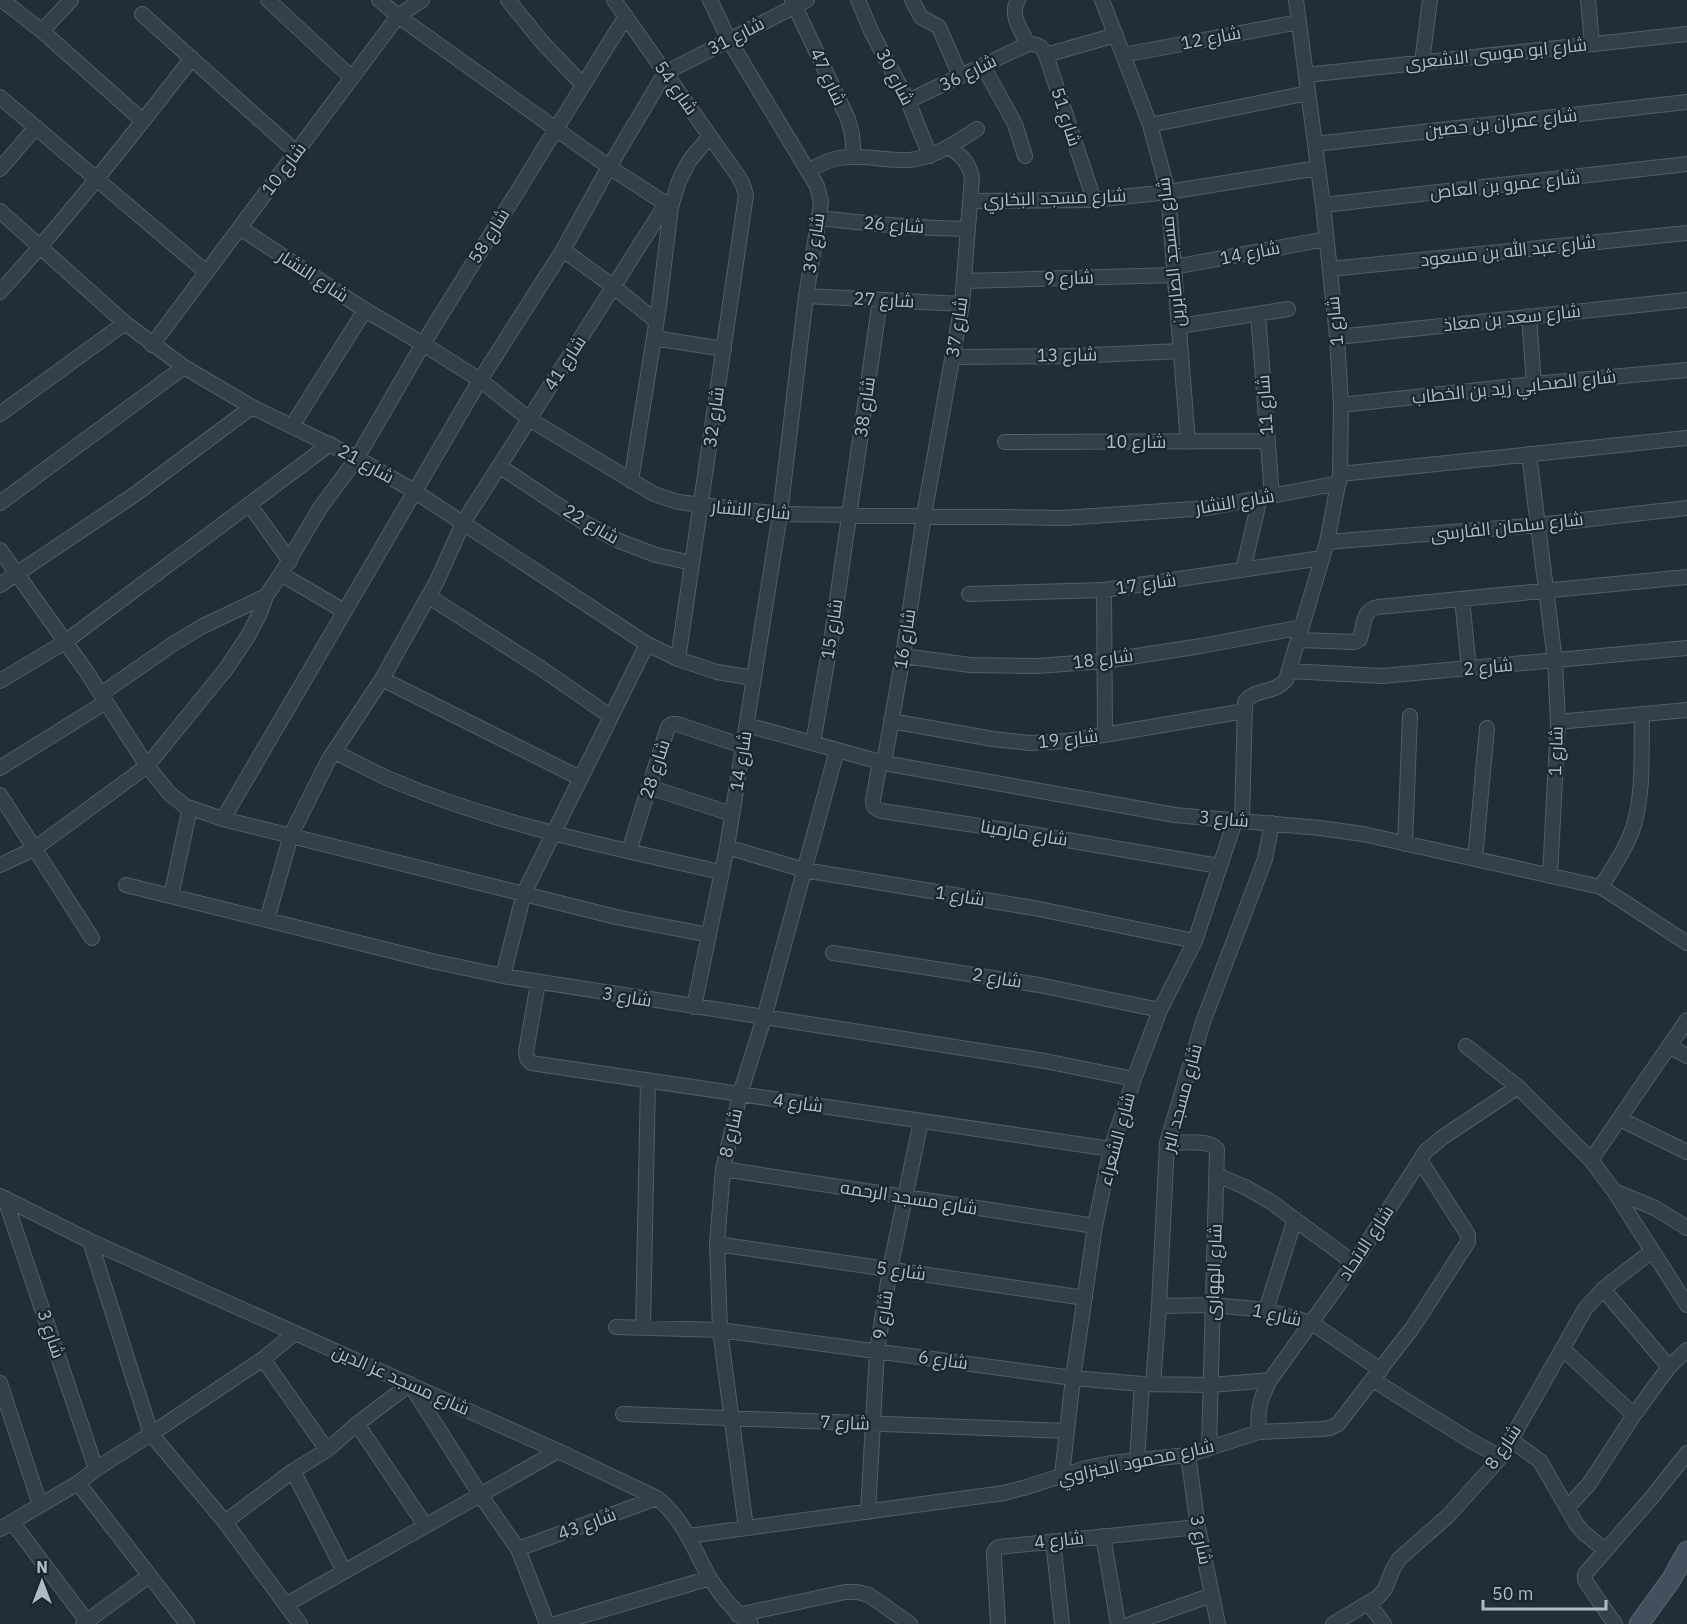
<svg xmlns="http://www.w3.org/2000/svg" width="1687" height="1624" font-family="'IBM Plex Sans',Cairo,sans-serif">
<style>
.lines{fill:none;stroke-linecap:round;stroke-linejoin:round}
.street-casing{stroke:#525e67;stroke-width:16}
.secondary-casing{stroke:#525e67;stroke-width:21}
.street{stroke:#344049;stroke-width:14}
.secondary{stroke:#424f5c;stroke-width:18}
.labels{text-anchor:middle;stroke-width:4.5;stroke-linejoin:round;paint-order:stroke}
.street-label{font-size:18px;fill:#afbbc6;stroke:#1a252e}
</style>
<rect width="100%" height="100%" fill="#212e39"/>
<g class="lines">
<g class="street-casing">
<path id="street" d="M2,0l40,31 101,90
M268,0l84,78
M379,0l19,16 211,151 62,40
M508,0l34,42 41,43
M614,0l124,176 5,9 3,10 -68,464
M792,0l56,119 4,15 2,23
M858,0l13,31 37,70 22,55
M912,0l9,17 18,10 21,49
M1018,0c-9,15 3,30 10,44
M1102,0l48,125 18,67 20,250
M1588,0l4,44
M142,14l154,138
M42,31l29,-31
M1028,44c10,0 14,2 18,11l48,145
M1046,55l70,-20
M1123,55l176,-33
M1422,62l8,-62
M983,66l32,58 10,32
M1306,75l381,-41
M0,97l206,175
M908,101l120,-57
M1150,125l158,-32
M1315,144l372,-42
M0,169l36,-42
M809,171c9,-6 19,-11 30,-13 23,-4 47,3 70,2 26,-2 47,-18 68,-31
M971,201l123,-1 74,-8 150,-24
M1323,205l364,-41
M0,211l125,112 59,44 68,40 105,51 57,33 233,153 31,15 39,13 37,6
M819,218c50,6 99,10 149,11
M240,228l125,82 58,34 57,36 49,39 125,75 24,8 102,12 284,4 143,-10 132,-25
M563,250l51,37 42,34
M1174,267l152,-28
M1330,269l357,-36
M964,281l211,-6
M0,292c68,-75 130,-154 192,-234
M806,296l156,8
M1258,314l14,182
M1529,316l5,68
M1179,326l109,-17
M1337,337l350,-37
M654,338l70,11
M152,345l246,-329 24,-16
M953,357l118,-1 110,-5
M1341,405l193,-21 153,-14
M0,414l125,-91
M292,426l73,-116
M1005,442l263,-1
M1529,454l26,207 3,61 -8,154
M499,466l86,57 34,18 37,14 36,8
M1340,474l347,-36
M631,481l28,-175 12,-99 8,-26 10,-20 21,-25
M0,503l184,-136
M249,504l41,57
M1327,542l211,-17 149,-17
M0,550l86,121 61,95 23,28 15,12 38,13 393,98 93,18
M1243,570l17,-72
M281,574l63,37
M0,585l134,-90 118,-88
M1104,590l1,145
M969,594l135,-4 218,-32
M428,596l114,73 68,47
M1462,599l7,70
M1298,640l57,2 5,-3c4,-13 2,-29 18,-32l309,-30
M903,656l67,9 67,1 67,-5 97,-15 101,-19
M1289,671l93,5 305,-28
M382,679l198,99
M0,681l65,-39 265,-198
M101,694l72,-50 28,-17 65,-31 15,-22 39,-66 37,-50 66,-114 203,-328
M891,721l102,18 37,4 38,-2 177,-30
M1558,722l129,-12
M747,725l137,38 291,52 145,13 43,6 238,53 86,56
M813,743l20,-115 47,-328
M334,752c18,8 35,18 53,26 107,46 222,69 334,94
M880,762l-7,38c0,7 2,9 9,11l144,22 193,33
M884,763l19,-107 21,-141 38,-211 10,-127c-4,-15 -10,-22 -24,-30
M0,768l106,-66
M649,787l83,27
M0,795l92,143
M223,819l257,-439 83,-130 46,-83 56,-94 142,-73
M1242,821l3,-119c12,-15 27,-7 41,-22l41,-138 13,-68 1,-69 -4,-68 -14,-132 -27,-205
M1405,844l5,-128
M727,847l77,23 230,38 161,33
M629,851l39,-124 4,-3h5l66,22
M1475,859l12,-131
M0,865l34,-16 113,-83 79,-97 22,-33 12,-23 6,-17
M126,885l306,76 71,15 542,85 89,18
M1601,887c12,-20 26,-40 33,-62 10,-35 7,-74 8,-111
M171,896l19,-88
M267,920l24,-85 37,-74 54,-82 55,-98 26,-58 203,-319
M833,953l206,32 121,25
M503,976l21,-83 123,-249
M538,983l-12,69 1,6 4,5 580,86
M694,1007l33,-160 53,-333 26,-218 13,-78 2,-16 -4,-16 -88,-146 -19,-40
M1466,1046l52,41 73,73 23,31 73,114
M1669,1046l18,10
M1620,1119l67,33
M1167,1143c14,0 41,-4 50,6l-8,299
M1591,1160l96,-140
M723,1169l372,57
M1217,1175l28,12 26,15 83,61
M1614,1191l41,17 32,20
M0,1196l90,45 468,210 99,47c27,22 35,48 51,77 11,18 26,37 43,49
M5,1199l91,270
M90,1241l61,193 74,88 75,102
M717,1244l368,54
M1603,1289l66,78
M1159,1306l54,-1 53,5 46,13 69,47
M1266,1310l29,-91
M616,1327l104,3 353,48 69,6 69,1 59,-5
M643,1328l5,-248
M1563,1349l71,66
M263,1359l64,91
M1373,1380l98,61 30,16
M0,1383l40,122
M1153,1384l6,-78 8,-163 36,-121 62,-163 7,-36
M623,1414l444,17
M357,1424l68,101
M1259,1432c-2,-22 1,-33 11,-52l84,-117 72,-112 17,-14 75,-50
M1511,1440l29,21 37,64 7,8 21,17
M1188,1455l10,72 20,97
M1137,1460l5,-76
M293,1471l51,100
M1062,1475l11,-97 22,-152 16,-77 23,-70 26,-69 35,-69 40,-120
M78,1483l109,141
M1567,1508l22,-24 45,-69 35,-48 18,-17
M868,1512l9,-161 13,-82 31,-148
M12,1522l77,102
M225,1522l68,-51 34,-21 30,-26 53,-40 71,112 37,53 29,75
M746,1528l-26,-198 -3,-86 6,-75 17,-75 24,-76 73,-268
M0,1529l78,-46 18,-14 55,-35 112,-75 32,-26
M688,1536l316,-43 19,-5 63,-20 25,-5 77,-8 71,-23 63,-3 8,-1 8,-4 75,-97 55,-85v-7l-48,-75
M1103,1536l15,88
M1053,1541l9,83
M518,1549l139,-51
M287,1604l271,-153
M1369,1604l15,20
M738,1615l107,-23h12l12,3 41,29
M83,1624l66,-48
M555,1624l155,-46
M998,1624l-4,-67v-5l4,-5 200,-20
M1130,1624l82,-29
M1333,1624l45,-27 7,-8 8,-20 6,-10 49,-43 53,-59 84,-148 18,-20 49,-38
M1615,1624l-27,-39 -3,-5v-6l68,-78 34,-43"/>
</g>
<g class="secondary-casing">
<path id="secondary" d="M1639,1624l32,-44 16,-29"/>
</g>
<use href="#street" class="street"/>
<use href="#secondary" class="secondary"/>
</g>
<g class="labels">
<g class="street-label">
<text transform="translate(736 36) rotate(-27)" y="6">شارع 31</text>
<text transform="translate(1211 38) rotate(-11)" y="6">شارع 12</text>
<text transform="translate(1496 54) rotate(-6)" y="6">شارع ابو موسى الاشعرى</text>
<text transform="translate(968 73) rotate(-26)" y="6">شارع 36</text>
<text transform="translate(828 77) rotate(65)" y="6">شارع 47</text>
<text transform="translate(895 77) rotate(63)" y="6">شارع 30</text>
<text transform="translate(676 88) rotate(55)" y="6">شارع 54</text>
<text transform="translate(1066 117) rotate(72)" y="6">شارع 51</text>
<text transform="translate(1501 123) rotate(-6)" y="6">شارع عمران بن حصين</text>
<text transform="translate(284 169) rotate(-53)" y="6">شارع 10</text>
<text transform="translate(1505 185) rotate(-6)" y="6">شارع عمرو بن العاص</text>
<text transform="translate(1055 198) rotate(-2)" y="6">شارع مسجد البخاري</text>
<text transform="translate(894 225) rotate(4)" y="6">شارع 26</text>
<text transform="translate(489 236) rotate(-58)" y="6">شارع 58</text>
<text transform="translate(814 243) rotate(-81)" y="6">شارع 39</text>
<text transform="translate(1508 251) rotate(-6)" y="6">شارع عبد الله بن مسعود</text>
<text transform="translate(1171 252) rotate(-96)" y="6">شارع مسجد الصابرين</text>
<text transform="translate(1250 253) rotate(-11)" y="6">شارع 14</text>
<text transform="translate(313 276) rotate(33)" y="6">شارع النشار</text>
<text transform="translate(1069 278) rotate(-2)" y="6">شارع 9</text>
<text transform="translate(884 300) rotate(3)" y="6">شارع 27</text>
<text transform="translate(1512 318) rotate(-6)" y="6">شارع سعد بن معاذ</text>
<text transform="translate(1335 321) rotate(-95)" y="6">شارع 1</text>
<text transform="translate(957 327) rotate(-81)" y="6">شارع 37</text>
<text transform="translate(1067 355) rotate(-1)" y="6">شارع 13</text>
<text transform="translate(565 363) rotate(-57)" y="6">شارع 41</text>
<text transform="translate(1514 387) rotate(-6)" y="6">شارع الصحابي زيد بن الخطاب</text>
<text transform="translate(1265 405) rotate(-94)" y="6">شارع 11</text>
<text transform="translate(865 407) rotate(-82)" y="6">شارع 38</text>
<text transform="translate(714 417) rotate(-82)" y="6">شارع 32</text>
<text x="1136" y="448">شارع 10</text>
<text transform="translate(366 464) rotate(29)" y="6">شارع 21</text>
<text transform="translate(1235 502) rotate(-9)" y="6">شارع النشار</text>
<text transform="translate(751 510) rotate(5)" y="6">شارع النشار</text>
<text transform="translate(591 524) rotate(30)" y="6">شارع 22</text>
<text transform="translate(1507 527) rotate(-6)" y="6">شارع سلمان الفارسى</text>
<text transform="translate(1146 584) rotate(-8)" y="6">شارع 17</text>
<text transform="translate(832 629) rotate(-81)" y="6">شارع 15</text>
<text transform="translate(905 639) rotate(-81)" y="6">شارع 16</text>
<text transform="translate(1103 659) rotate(-7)" y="6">شارع 18</text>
<text transform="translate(1488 667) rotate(-5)" y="6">شارع 2</text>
<text transform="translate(1068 739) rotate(-6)" y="6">شارع 19</text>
<text transform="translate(1556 751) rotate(-88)" y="6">شارع 1</text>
<text transform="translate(741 761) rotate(-81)" y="6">شارع 14</text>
<text transform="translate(655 769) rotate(-72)" y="6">شارع 28</text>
<text transform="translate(1224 819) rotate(5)" y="6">شارع 3</text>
<text transform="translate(1024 833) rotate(9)" y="6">شارع مارمينا</text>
<text transform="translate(960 896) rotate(9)" y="6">شارع 1</text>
<text transform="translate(997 978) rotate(9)" y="6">شارع 2</text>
<text transform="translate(627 997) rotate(9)" y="6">شارع 3</text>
<text transform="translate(1182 1098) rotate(-75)" y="6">شارع مسجد البر</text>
<text transform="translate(798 1103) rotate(8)" y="6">شارع 4</text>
<text transform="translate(731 1133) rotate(-77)" y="6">شارع 8</text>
<text transform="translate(1117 1139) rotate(-75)" y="6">شارع الشعراء</text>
<text transform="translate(909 1198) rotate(9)" y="6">شارع مسجد الرحمه</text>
<text transform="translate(1366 1243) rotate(-57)" y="6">شارع الاتحاد</text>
<text transform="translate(901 1271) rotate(8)" y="6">شارع 5</text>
<text transform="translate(1214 1272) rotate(-88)" y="6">شارع الهوارى</text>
<text transform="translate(883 1315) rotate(-81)" y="6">شارع 9</text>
<text transform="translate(1277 1315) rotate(12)" y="6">شارع 1</text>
<text transform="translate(51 1334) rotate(71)" y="6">شارع 3</text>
<text transform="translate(943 1360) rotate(8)" y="6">شارع 6</text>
<text transform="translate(401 1380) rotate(24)" y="6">شارع مسجد عز الدين</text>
<text transform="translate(845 1423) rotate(2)" y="6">شارع 7</text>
<text transform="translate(1503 1447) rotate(-56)" y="6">شارع 8</text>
<text transform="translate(1136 1462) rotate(-12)" y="6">شارع محمود الجنزاوي</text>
<text transform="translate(587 1524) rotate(-20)" y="6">شارع 43</text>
<text transform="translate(1059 1540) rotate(-6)" y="6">شارع 4</text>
<text transform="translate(1201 1540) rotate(79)" y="6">شارع 3</text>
</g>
</g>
<g transform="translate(42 1582)" stroke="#1a252e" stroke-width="4.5" paint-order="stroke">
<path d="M0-4.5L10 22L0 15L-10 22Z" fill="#afbbc6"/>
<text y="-9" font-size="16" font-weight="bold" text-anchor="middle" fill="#afbbc6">N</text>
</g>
<path d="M1483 1600v9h123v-9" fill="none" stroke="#afbbc6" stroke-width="3"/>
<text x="1492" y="1600" font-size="18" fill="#afbbc6" stroke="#1a252e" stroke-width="4.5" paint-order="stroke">50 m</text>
</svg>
